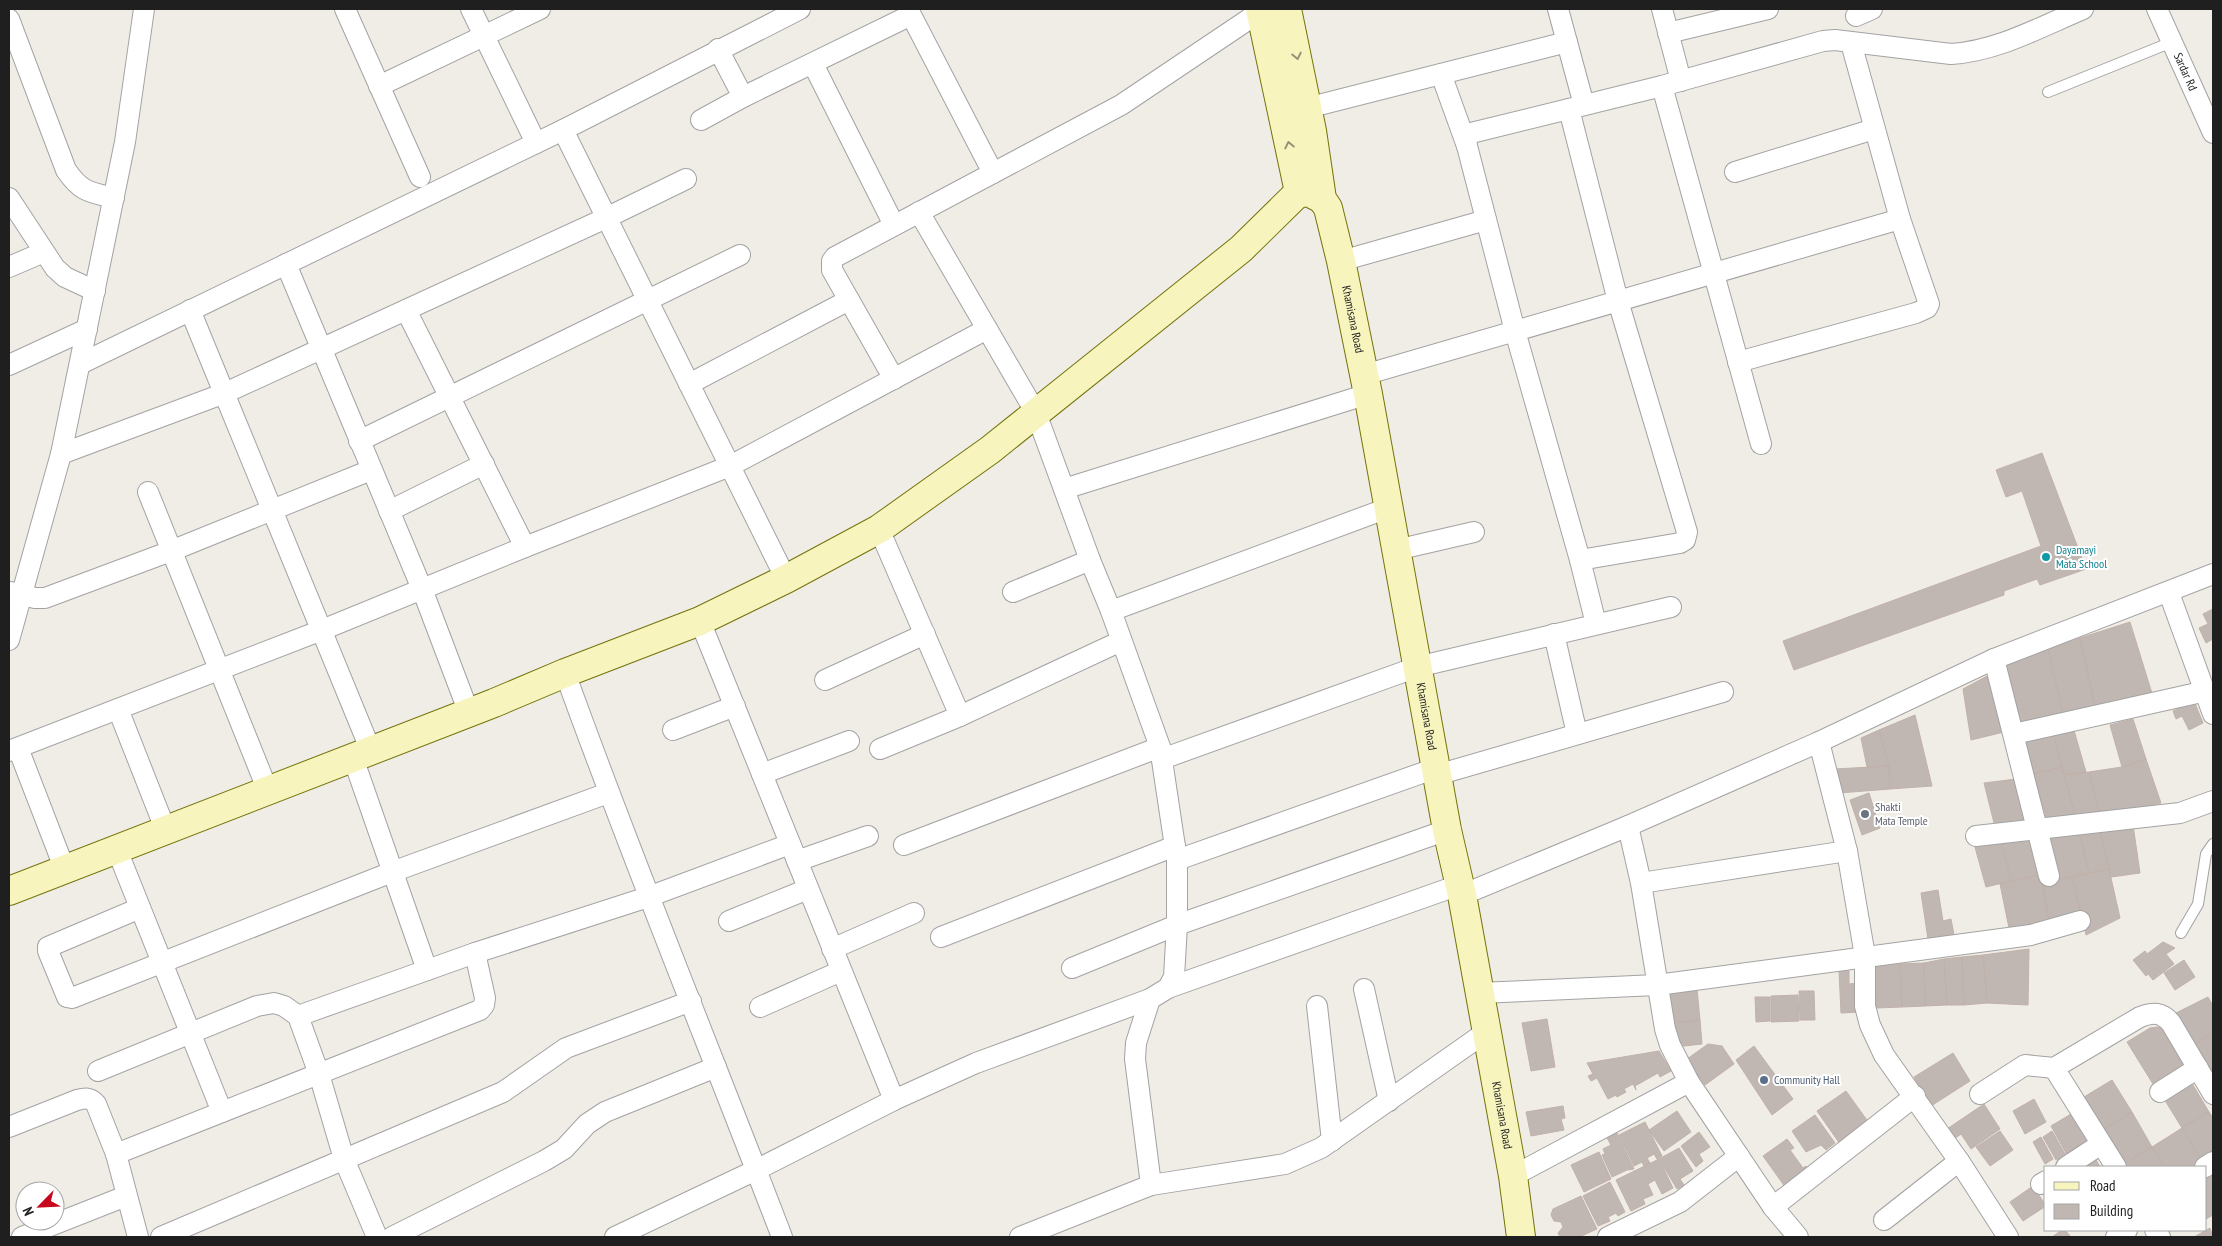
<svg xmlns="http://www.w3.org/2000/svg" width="2222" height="1246" font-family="'PT Sans Narrow',sans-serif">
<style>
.building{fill:#c0b7b3;stroke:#c1b1a9}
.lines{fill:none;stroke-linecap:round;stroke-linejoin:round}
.lane-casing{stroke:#a3a3a3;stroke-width:12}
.street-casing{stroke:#a3a3a3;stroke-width:22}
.secondary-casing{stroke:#737409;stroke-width:30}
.lane{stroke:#fff;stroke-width:10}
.street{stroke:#fff;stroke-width:20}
.secondary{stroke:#f7f4bd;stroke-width:28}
.oneway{stroke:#969476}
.culture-dot{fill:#0f9aa8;stroke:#fff;stroke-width:2}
.worship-dot{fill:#6b7280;stroke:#fff;stroke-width:2}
.service-dot{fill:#5c6f8a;stroke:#fff;stroke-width:2}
.labels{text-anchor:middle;stroke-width:4;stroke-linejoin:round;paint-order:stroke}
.street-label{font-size:12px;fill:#1f1f1f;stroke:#fff}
.culture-label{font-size:12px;fill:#0d838f;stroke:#fff;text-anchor:start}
.worship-label{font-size:12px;fill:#5b616d;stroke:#fff;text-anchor:start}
.service-label{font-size:12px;fill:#4e5e75;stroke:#fff;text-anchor:start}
</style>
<rect width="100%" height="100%" fill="#f0ece6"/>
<path class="building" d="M2042,453l44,116 -46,16 -3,-6 -33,12v4l-210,75 -11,-29 258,-95 -19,-55 -16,6 -10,-27z
M2213,609v30l-7,4 -7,-15 9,-4 -5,-10z
M2130,622l24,78 -58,11 -16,-73z
M2080,638l16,73 -32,6 -16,-68z
M2048,649l16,68 -47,11 -14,-62z
M1989,675l15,57 -33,8 -8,-51z
M2194,701l9,22 -14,7 -7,-14 -6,3 -3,-8z
M1915,715l17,71 -42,3 -1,-23 -10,-36z
M2133,719l13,40 -24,8 -12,-42z
M2073,727l13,45 -22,3 -11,-42z
M1879,730l10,36 -22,1 -6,-29z
M2053,733l9,34 -28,7 -10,-34z
M2146,759l15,44 -22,6 -39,6 -11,-43 33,-5z
M1889,766l1,23 -51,4 -4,-24z
M2062,767l14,51 -28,6 -14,-50z
M2089,772l11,43 -24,3 -12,-43z
M2016,779l10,43 -31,5 -11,-44z
M1869,793l11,35 -18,7 -12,-35z
M2133,825l7,48 -29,4 -11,-47z
M2100,830l9,39 -20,4 -10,-41z
M2079,832l10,41 -30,6 -11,-43z
M2032,834l9,41 -30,6 -11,-44z
M2000,837l11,44 -25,6 -13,-47z
M2109,869l11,49 -34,17 -14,-58z
M2041,875l8,46 -40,7 -9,-44z
M2072,877l9,37 -32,10 -7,-42z
M1938,890l5,31 8,-2 3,16 -26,4 -7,-46z
M2163,942l12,6 -9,6 8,10 -21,16 -5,-6 -2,2 -13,-16 12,-9 2,3z
M2029,949l-1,56 -41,-2 -4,-48z
M1983,955l4,48 -23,2 -2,-48z
M1962,957l2,48h-17l-3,-46z
M1944,959l3,46 -22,1 -1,-43z
M2184,960l11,17 -20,13 -11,-17z
M1924,963l1,43 -23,1 -2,-43z
M1900,964l2,43 -26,1 -1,-43z
M1839,971h10v13l9,-1 1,29 -18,1z
M1697,989l3,31 -27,3 -4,-31z
M1799,991h15l1,29h-15z
M1798,995l1,26 -28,1v-26z
M1755,997h15v24l-14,1z
M2208,997l5,9v27l-23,14 -18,-32z
M1547,1019l8,48 -24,4 -9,-48z
M1700,1020l2,24 -27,3 -2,-24z
M2158,1027l3,1 23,37 -31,19 -26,-42 23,-14z
M2213,1033v29l-10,6 -13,-21z
M1708,1044l14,2 12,18 -29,21 -18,-26z
M1754,1046l39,53 -21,16 -36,-55z
M1659,1051l12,20 -11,6 -2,-4 -23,13 1,4 -3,-6 -9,5 2,3 -9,5 -1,-2 -8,4 -11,-21 -6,3 -3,-5 5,-2 -6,-11z
M1953,1053l17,28 -39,25 -17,-29z
M2213,1062v22l-10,-16z
M2112,1080l20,32 -29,18 -19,-33z
M2190,1080l19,32 -27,16 -19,-31z
M1846,1091l23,32 -29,21 -23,-33z
M2034,1099l12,23 -21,12 -12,-23z
M1984,1104l16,25 -29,20 -10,-15 -7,5 -7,-10z
M1563,1106l2,12 -4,1 3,11 -33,6 -5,-24z
M1677,1111l14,21 -27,19 -15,-21z
M2132,1112l20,35 -28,17 -21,-34z
M2209,1112l4,6v35l-11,8 -20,-33z
M2071,1114l17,28 -21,13 -16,-29z
M1815,1115l20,28 -9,7 -5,-5 -15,7 -14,-21z
M1645,1122l17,34 -5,3 -3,-5 -7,4 3,5 -6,3 -2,-4 -8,4 -15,-31z
M2182,1128l20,33 -9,6h-28l-13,-20z
M2000,1131l13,19 -23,16 -14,-19z
M2052,1131l13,23 -9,6 -13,-23z
M1699,1132l11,15 -11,7 4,7 -7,6 -15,-21z
M1617,1133l17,36 -7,1 -15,7 -10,-22 3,-1 -2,-5 8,-4 -4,-7z
M2041,1137l12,22 -8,5 -12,-22z
M1787,1139l7,9 -4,2 13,18 3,-2 5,8 -23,17 -25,-35z
M2152,1147l13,20h-39l-2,-3z
M1679,1148l14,23 -13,8 4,6 -7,4 -18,-30z
M1599,1152l12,27 -27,13 -13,-27z
M2095,1158l5,9h-20z
M1659,1159l14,29 -11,6 -7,-14 -7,4 5,11 -10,4 2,5 -14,7 -15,-31z
M2211,1174l2,3v38l-7,4v-42z
M1610,1182l15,30 -7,4 -2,-3 -8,4 2,4 -12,5 -15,-30z
M2033,1186l13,20 -23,15 -13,-19z
M1581,1196l16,33 -18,8h-19l-2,-4 5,-6 -2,-5 -7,-1 -3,-6 2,-6z
M2210,1228l3,9h-19z
M2062,1230h3l6,7h-19z"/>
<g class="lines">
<g class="lane-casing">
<path id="lane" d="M2048,92l124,-50
M2181,933l17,-29 8,-50 7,-10"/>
</g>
<g class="street-casing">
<g id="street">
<path d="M345,9l75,168"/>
<path d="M471,9l65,134"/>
<path d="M1558,9l26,96"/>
<path d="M1662,9l19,72"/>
<path id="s1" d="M2157,9l56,124"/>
<path d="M910,13l83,160"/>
<path d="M1856,16l16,-7"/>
<path d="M9,19l57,151c15,22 23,22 48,28"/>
<path d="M1668,33l100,-24"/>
<path d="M718,49l25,48"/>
<path d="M813,64l81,161"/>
<path d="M1441,74l26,72"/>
<path d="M379,86l161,-77"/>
<path d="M1662,86l99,358"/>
<path d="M1307,108l260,-66"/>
<path d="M1569,109l49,192 69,231 -2,8 -5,3 -100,17"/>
<path d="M701,120l42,-23 166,-81v-7"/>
<path d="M563,130l223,449"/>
<path d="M1735,172l139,-43"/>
<path d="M9,198l46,70 10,9 30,14"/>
<path d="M919,212l117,201 54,147 21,51 49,136 17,113v65l-3,52 -6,11 -18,11 -14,44 -1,16 16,126"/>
<path d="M1341,261l145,-41"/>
<path d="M286,264l136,325 47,124"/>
<path d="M9,267l35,-15"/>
<path d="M190,310l181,441"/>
<path d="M406,310l119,237"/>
<path d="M1738,362l178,-49 11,-5 2,-4 -29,-85 -49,-176"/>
<path d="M80,364l483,-234 237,-121"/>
<path d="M9,365l78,-36"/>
<path d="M1364,375l536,-156"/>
<path d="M894,379l-62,-109v-9l3,-4 286,-152 140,-94"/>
<path d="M689,384l160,-84"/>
<path d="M359,441l381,-186"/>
<path d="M61,454l164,-61 381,-175 80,-39"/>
<path d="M1064,489l304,-95"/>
<path d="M148,492l120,299"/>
<path d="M389,511l95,-47"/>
<path d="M879,529l81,187"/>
<path d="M1396,550l78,-18"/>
<path d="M10,592l25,6h10l126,-47 200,-81"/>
<path d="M1013,592l77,-32"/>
<path d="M2169,593l44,121"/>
<path d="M1111,611l277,-103"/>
<path d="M700,621l194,479"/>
<path d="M1596,624l-16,-64 -65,-229 -48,-185 -2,-8 2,-4 195,-48 161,-45 12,-1 116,14c47,-3 89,-27 132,-45"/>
<path d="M1554,634l23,100"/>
<path d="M9,640l52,-186 64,-312 19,-133"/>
<path d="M1994,659l55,217"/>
<path d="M565,673c68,189 145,376 217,564"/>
<path d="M825,680l100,-46"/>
<path d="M118,709l48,122"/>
<path d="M673,730l62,-24"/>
<path d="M2014,734l192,-43"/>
<path d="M1819,742l28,109 18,105v50l5,19 14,30 75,106 49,76"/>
<path d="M18,748l47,122"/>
<path d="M880,749l80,-33 161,-75"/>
<path d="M9,751l313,-121 203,-83 205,-81 257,-137"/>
<path d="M353,758l74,212"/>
<path d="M1162,759l255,-92 254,-60"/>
<path d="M762,774l87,-33"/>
<path d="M1437,775l286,-83"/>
<path d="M1628,826l13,57 24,146 5,16 19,37 84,125 25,30"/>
<path d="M1976,836l204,-23 33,-12"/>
<path d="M904,845l256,-98"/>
<path d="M117,850l105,262"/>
<path d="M1177,860l259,-92"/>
<path d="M797,861l71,-25"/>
<path d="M1641,883l206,-32"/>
<path d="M1462,895l166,-69 191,-84 175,-83 219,-85"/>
<path d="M140,908l-92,39v4l19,46 5,1 320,-126 216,-79"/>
<path d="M729,921l79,-32"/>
<path d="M941,937l234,-91"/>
<path d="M832,949l82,-36"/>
<path d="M1072,968l105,-43 270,-95"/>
<path d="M1168,988l291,-103"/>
<path d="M1364,989l25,112"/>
<path d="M1479,993l178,-8 374,-50 49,-14"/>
<path d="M1317,1006l15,135"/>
<path d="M760,1007l81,-36"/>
<path d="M298,1016l177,-63 173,-56 142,-53"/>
<path d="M2054,1068l62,99"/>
<path d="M98,1071l159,-65 17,-3 10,3 14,10 21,58 25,85 33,78"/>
<path d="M2160,1092l38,-24"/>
<path d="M1980,1094l45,-29 29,3 86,-51c13,-5 22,-5 31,6l42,71"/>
<path d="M9,1127l68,-27c8,-2 13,-3 19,4l20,50 22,83"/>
<path d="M116,1154l364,-144 4,-5 1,-7 -10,-45"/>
<path d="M2066,1167l35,-23"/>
<path d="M2205,1167l8,-5"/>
<path d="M1513,1176l176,-94"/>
<path d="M2041,1184l5,-3"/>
<path d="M1773,1207l142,-111"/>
<path d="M1884,1220l75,-59"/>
<path d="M2155,1230l5,7"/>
<path d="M22,1237l104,-41"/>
<path d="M161,1237l342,-145 63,-44 125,-47"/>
<path d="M392,1237l152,-76 20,-12 23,-25 18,-12 111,-45"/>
<path d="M615,1237l141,-67 138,-70 82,-37 174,-64"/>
<path d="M1020,1237l131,-52 134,-21 36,-16 165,-116"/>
<path d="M1608,1237l72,-35 59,-46"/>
<path d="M2116,1237l11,-7"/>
</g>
</g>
<g class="secondary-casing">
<g id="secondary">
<path d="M1260,9l39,183"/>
<path id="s2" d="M1287,9l25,122 10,68 6,9 13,53 27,133 79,436 15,65 51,281 8,61"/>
<path d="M9,891l485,-188 71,-30 135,-52 86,-42 93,-50 111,-79 251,-201 58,-57 11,1 12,6"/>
</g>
</g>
<use href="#lane" class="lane"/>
<use href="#street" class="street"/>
<use href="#secondary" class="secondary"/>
</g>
<defs><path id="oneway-chevron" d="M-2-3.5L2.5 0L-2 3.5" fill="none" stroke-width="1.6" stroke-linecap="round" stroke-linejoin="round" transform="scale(1.25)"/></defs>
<g class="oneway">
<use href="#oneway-chevron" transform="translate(1297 56) rotate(78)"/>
<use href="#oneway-chevron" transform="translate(1289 145) rotate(-102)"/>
</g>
<circle class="culture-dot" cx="2046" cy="557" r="5"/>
<circle class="worship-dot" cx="1865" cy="814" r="5"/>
<circle class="service-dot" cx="1764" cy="1080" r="5"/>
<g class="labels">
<g class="street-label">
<text dy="4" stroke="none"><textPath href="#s1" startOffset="69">Sardar Rd</textPath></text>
<text dy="4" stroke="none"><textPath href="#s2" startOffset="318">Khamisana Road</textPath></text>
<text dy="4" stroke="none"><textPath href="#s2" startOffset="722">Khamisana Road</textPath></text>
<text dy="4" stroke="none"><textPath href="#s2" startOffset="1128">Khamisana Road</textPath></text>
</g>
<g class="culture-label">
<text x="2056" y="554">Dayamayi<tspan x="2056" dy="14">Mata School</tspan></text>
</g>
<g class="worship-label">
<text x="1875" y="811">Shakti<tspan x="1875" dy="14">Mata Temple</tspan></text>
</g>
<g class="service-label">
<text x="1774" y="1084">Community Hall</text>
</g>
</g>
<rect width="2222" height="1246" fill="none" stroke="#1f1f1f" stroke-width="20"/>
<rect x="2044" y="1166" width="162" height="65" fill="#ffffff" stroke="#a5a5a5"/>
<rect x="2054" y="1182" width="25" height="8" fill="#f7f4bd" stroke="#a5a5a5"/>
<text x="2090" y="1191" font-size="15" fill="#1f1f1f">Road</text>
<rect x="2054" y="1204" width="25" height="15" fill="#c0b7b3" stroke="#a5a5a5"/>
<text x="2090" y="1216" font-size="15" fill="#1f1f1f">Building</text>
<g transform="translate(40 1206) rotate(246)"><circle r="24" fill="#ffffff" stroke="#a5a5a5"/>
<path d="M0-4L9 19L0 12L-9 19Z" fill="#c7081c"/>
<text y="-8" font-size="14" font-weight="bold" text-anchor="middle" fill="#1f1f1f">N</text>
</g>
</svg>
